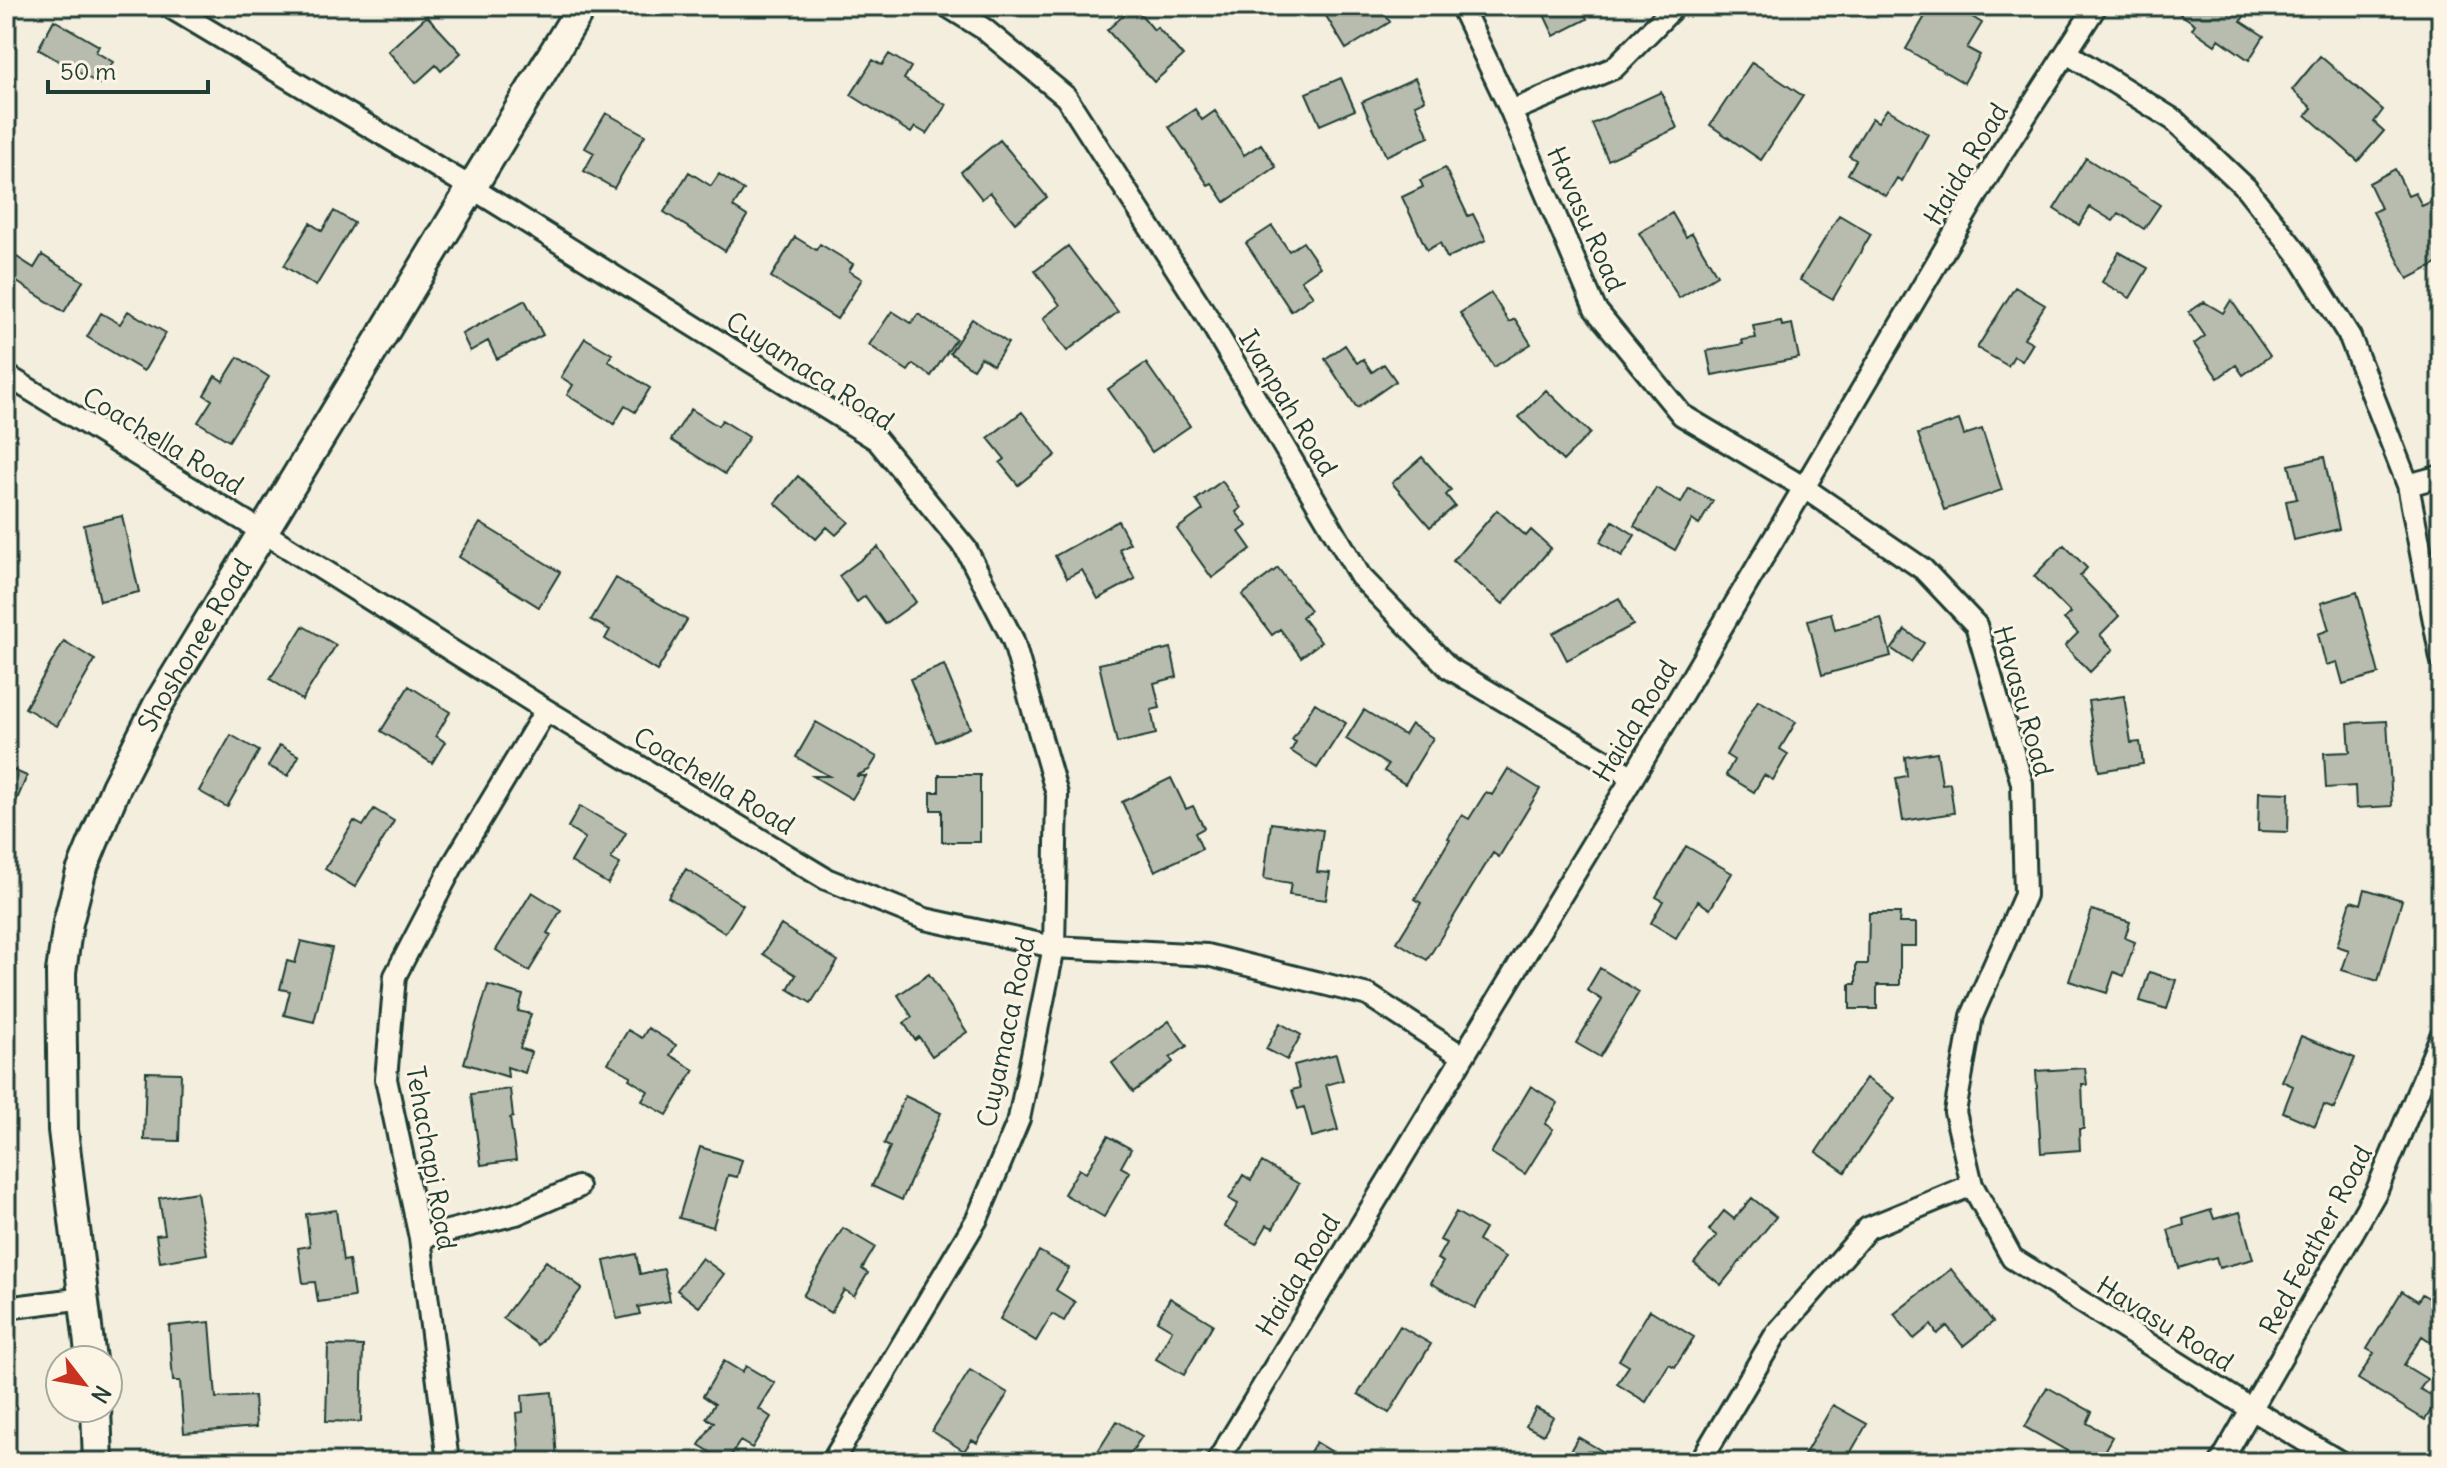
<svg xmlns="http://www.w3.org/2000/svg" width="2447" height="1468" font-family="Delius,sans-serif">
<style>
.building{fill:#b8bcae;stroke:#1f3d34;stroke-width:2}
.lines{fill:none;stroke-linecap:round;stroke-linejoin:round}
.street-casing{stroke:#1f3d34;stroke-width:26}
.secondary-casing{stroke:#1f3d34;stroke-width:34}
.street{stroke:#fcf5e5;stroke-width:20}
.secondary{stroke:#fcf5e5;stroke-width:28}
.labels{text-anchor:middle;stroke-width:6;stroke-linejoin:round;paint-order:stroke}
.street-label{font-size:26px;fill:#1f3d34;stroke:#fcf5e5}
</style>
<rect width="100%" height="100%" fill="#f3eede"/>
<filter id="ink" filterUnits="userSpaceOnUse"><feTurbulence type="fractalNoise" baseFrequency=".0125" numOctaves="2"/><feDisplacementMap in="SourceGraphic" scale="16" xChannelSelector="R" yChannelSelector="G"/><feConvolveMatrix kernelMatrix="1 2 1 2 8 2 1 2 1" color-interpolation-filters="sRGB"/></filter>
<g filter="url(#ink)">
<path class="building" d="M1134,6l20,24 3,-3 26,29 -29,26 -47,-52z
M1320,6h60l10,16 -44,27z
M1540,6h41l6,13 -33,17z
M1931,6h23l28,17 -15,25 13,7 -16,28 -58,-34z
M2168,6h83l-10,15 23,15 -15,24 -30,-21 -4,6 -23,-16 3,-5z
M427,16l34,37 -20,18 -5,-6 -20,18 -28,-32z
M54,20l45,26 -3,6 17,10 -14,22 -61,-35z
M889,54l22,13 -7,12 42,26 -19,29 -12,-7 -4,6 -60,-38 22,-35 9,5z
M2320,56l63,54 -9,12 10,9 -26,30 -52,-46 6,-7 -20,-18z
M1752,62l51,34 -42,64 -51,-35z
M1341,78l14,32 -35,15 -14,-32z
M1415,78l10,22 -10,4 14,33 -43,19 -24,-54z
M1661,92l16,36 -69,32 -16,-36z
M1195,109l7,11 13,-9 29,44 17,-11 15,23 -51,35 -13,-19 -4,2 -39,-58z
M1887,109l41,25 -26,47 -5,-3 -11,18 -38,-22 8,-14 -7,-4 23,-38 6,4z
M606,113l39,22 -31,53 -30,-17 10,-18 -9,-5z
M1000,140l47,57 -32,26 -25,-31 -8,7 -21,-27z
M2086,158l74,47 -16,24 -25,-16 -6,8 -23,-14 -11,18 -25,-16z
M1445,168l23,48 5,-2 13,26 -39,18 -7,-15 -13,7 -25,-53 21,-10 -3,-7z
M2395,169l13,26 7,-3 7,14 8,-4 11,22v38l-33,17 -35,-67 8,-4 -12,-25z
M689,172l22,14 8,-12 25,16 -11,17 14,9 -22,35 -61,-39z
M334,211l20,12 -38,63 -32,-20 26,-43 12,8z
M1672,213l14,24 6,-4 25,42 -38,23 -40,-65z
M1839,215l32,19 -38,65 -33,-19z
M1272,226l17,25 14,-9 17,25 -19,13 12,16 -22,15 -45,-68z
M795,237l21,13 4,-6 33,20 -4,7 13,8 -25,40 -66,-42z
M1068,246l50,66 -51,39 -24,-33 17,-13 -25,-34z
M6,250l28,18 8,-13 41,26 -19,31 -58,-37z
M2119,252l29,16 -18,30 -28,-16z
M2015,287l30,18 -21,33 9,5 -11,18 -8,-5 -6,10 -31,-18z
M1491,293l18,29 6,-3 16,25 -37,23 -34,-54z
M525,300l18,35 -46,24 -9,-18 -18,10 -8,-17z
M2231,300l39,56 -27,19 -7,-10 -18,13 -24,-34 11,-8 -16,-24 15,-10 19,11z
M128,311l38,22 -22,38 -57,-34 14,-24 19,11z
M892,311l19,12 7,-9 38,25 -25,37 -18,-12 -5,7 -39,-26z
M972,319l36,24 -15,22 -12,-8 -8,12 -23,-16z
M1781,321l1,5 10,-2 7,34 -87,17 -5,-24 36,-7 -1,-4 14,-2 -3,-12z
M585,338l27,16 -4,7 42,27 -15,24 -10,-6 -11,18 -47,-29 6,-10 -12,-8z
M1345,345l12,18 6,-4 9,13 12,-8 12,17 -39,27 -32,-49z
M238,357l31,20 -40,64 -31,-19 14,-22 -8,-5 11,-19 8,5z
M1146,363l44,63 -38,26 -44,-63z
M1546,390l44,43 -27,28 -44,-44z
M691,409l27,17 4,-6 27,17 -24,37 -54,-34z
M1022,412l34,43 -38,30 -18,-22 5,-4 -17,-21z
M1959,420l5,15 18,-6 20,61 -58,20 -26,-76z
M1422,457l29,33 -5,5 9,11 -25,21 -38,-44z
M2324,457l15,72 -45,11 -8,-39 11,-2 -8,-34z
M798,476l51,46 -13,13 -9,-8 -11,12 -41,-36z
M1222,481l19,27 -5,4 11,14 -8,6 12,17 -39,29 -35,-49 26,-19 -7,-10z
M1656,488l25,15 8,-15 24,13 -14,24 -7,-5 -17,30 -41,-24z
M1497,510l29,26 5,-6 20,18 -48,56 -50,-43z
M122,516l17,76 -39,9 -16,-76z
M1118,521l12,22 -11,6 16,30 -37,20 -16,-29 -15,8 -12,-22z
M1613,521l22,14 -13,21 -22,-14z
M480,523l80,49 -21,35 -80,-50z
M2064,545l23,23 -7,8 39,40 -19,19 13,14 -23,23 -25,-26 13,-13 -14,-14 7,-6 -37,-37z
M878,547l38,55 -31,22 -20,-28 -8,6 -18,-26z
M1278,568l32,42 -8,7 19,25 -20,15 -21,-28 -8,6 -30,-40z
M616,578l71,42 -30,51 -52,-32 5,-9 -19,-10z
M2357,592l22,82 -36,10 -6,-22 -11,3 -8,-31 11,-4 -8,-27z
M1619,598l14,27 -66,35 -14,-27z
M1831,613l4,17 46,-12 10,38 -69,19 -14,-55z
M303,626l33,19 -34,55 -32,-21z
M1905,630l19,13 -13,19 -19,-13z
M64,641l31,19 -38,66 -32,-18z
M1171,648l6,29 -23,6 6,25 -9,2 5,24 -39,9 -18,-79z
M944,665l26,63 -34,14 -26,-63z
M409,686l41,26 -14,24 9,6 -13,21 -51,-32z
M2124,696l7,47 9,-1 3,22 -44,7 -11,-70z
M1758,700l38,22 -16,27 8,5 -15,26 -9,-5 -10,17 -28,-17 8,-15 -8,-5z
M1315,703l31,20 -29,45 -26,-17 5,-9 -4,-2z
M1364,710l40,25 7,-11 22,14 -28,46 -21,-13 4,-6 -42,-26z
M2387,721l5,85 -36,2 -1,-22 -29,2 -2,-35 26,-1 -2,-29z
M816,722l61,35 -8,13 -13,6h10l-14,23 -39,-23h16l-33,-19z
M231,735l28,16 -32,56 -28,-16z
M280,745l19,11 -11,20 -20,-10z
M1937,752l5,32 8,-1 4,30 -51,8 -7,-43 11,-2 -2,-19z
M6,767l21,9 -21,49z
M1508,769l32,20 -41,68 -6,-4 -66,107 -30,-18 24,-39 -6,-4 35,-60 -2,-1 14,-23 7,4 17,-27 6,3z
M939,775h41v67h-38v-32h-11v-18h8z
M1171,778l15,31 7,-3 11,22 -9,5 7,16 -47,22 -33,-69z
M2259,792l30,1 -1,39 -30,-1z
M580,806l46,27 -15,26 9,5 -12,20 -37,-22 14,-24 -17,-11z
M374,809l20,12 -39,66 -30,-18 29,-48 9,5z
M1271,823l52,7 -6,42 13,1 -4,27 -37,-5 2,-12 -27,-4z
M1686,846l46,27 -22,36 -12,-8 -22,37 -25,-15 12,-22 -7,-4z
M686,869l57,36 -18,28 -57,-36z
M2365,889l37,11 -24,81 -36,-11 7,-20 -12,-4 14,-45 10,3z
M532,892l29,18 -14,23 4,2 -22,36 -33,-21z
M2092,910l38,12 -5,16 10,4 -11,34 -10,-4 -7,21 -38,-12z
M1869,913h31l-1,10h17v23h-16v39h-23v24h-27v-25h6v-20h12z
M781,925l57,36 -27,42 -23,-14 8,-14 -33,-21z
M301,941l31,7 -18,74 -30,-7 6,-24 -10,-2 7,-28 8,2z
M1600,968l39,24 -39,65 -24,-14 26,-43 -15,-10z
M2149,972l27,8 -9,29 -27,-8z
M929,974l38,58 -35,24 -13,-19 -4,3 -11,-17 8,-6 -14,-22z
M488,985l35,10 -5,16 13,3 -11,34 11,4 -6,21 -18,-6 1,10 -44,-14z
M1169,1021l18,25 -17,12 3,4 -40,30 -21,-29z
M1280,1023l21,12 -14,25 -21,-11z
M648,1028l28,17 -6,10 24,15 -27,45 -25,-14 6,-10 -19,-12 2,-3 -23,-13 20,-33 14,8z
M2301,1036l54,22 -21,51 -10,-4 -9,21 -32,-14 10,-26 -11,-5z
M1336,1054l7,26 -17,5 12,45 -26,7 -8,-30 -6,2 -6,-19 8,-2 -6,-23z
M2085,1068l2,17h-5l2,44h-5l1,21 -39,3 -5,-82z
M146,1072l35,1 -2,68 -35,-1z
M1866,1078l29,20 -50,74 -29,-20z
M1531,1086l27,17 -13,21 8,5 -28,45 -34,-21z
M510,1089l3,28 -3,1 6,42 -35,5 -10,-71z
M905,1096l36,17 -39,87 -30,-14 18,-39 -6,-3z
M1108,1136l23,13 -10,18 9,5 -26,45 -40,-23 15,-25 7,4z
M700,1147l42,13 -5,17 -9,-2 -15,52 -34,-9z
M1262,1162l37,22 -26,44 -6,-3 -11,19 -31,-18 13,-22 -9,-5 14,-24 8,5z
M197,1192l10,62 -47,8 -4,-27 9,-1 -6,-36z
M1752,1198l24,19 -55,68 -27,-22 23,-27 -8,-6 15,-19 10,8z
M336,1210l7,51 6,-1 5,37 -36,5 -3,-20 -12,1 -5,-35 12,-2 -4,-32z
M2211,1210l3,9 26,-7 13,47 -34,9 -3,-11 -37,11 -11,-38 16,-5 -1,-6z
M1456,1212l29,17 -7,12 27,16 -30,51 -44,-25 12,-21 -6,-3 9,-16 -6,-3z
M843,1228l32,19 -13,22 6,4 -14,23 -10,-6 -13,23 -28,-17z
M1039,1251l30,17 -13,22 19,12 -11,19 -12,-7 -16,27 -36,-22z
M636,1254l4,20 24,-5 6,32 -32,6 2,7 -23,5 -13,-58z
M702,1258l22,16 -25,33 -22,-17z
M546,1261l36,27 -43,57 -36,-27z
M1951,1269l42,53 -30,24 -16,-20 -10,8 -6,-9 -17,14 -20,-25z
M2402,1291l16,10 4,-7 19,11v19l-10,18 -9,-6 -18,29 23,14 -7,10 18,10 -13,21 -67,-41 16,-26 -7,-4z
M1170,1298l43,26 -29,51 -28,-16 16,-29 -15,-9z
M1650,1310l44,27 -19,30 -6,-3 -23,38 -29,-18 12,-18 -10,-6z
M210,1322l6,76 38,-2 2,31 -72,6 -4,-52h-7l-4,-55z
M1400,1326l31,18 -42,69 -31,-19z
M328,1345l35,1 -2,76 -35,-1z
M724,1361l18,11 4,-6 29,17 -16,26 12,8 -19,31 -12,-7 -13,21 -28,-17 15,-23 -8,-4 9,-14 -12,-8z
M970,1370l38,23 -31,50 -5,-3 -8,11 -32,-20z
M2047,1387l45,25 -5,11 25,14 -14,25h-21l-12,-7 2,-4 -42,-24z
M552,1392l5,67 -37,3 -4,-49 7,-1 -1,-17z
M1833,1405l34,19 -22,38h-45z
M1536,1408l17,9 -10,18 -17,-9z
M1117,1421l25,15 -17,26h-34z
M1578,1437l43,25h-41l-12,-7z
M1316,1442l33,20h-45z"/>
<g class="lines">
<g class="street-casing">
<path id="street" d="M168,6l304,182 405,252 89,109 47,91 44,154 -3,153 -35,172 -42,100 -145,243
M947,6l37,23 82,68 142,221 152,258 89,92 184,109
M1461,6l50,105 84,198 87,106 121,72 120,82 53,56 46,158 3,112 -53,121 -17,96 17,73 40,73 241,152 87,52
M2067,53l107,67 72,68 52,66 52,83 58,148 33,173
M1511,111l103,-43 61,-62
M6,375l257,157 283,178 280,169 99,40 129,28 153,8 161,40 94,61
M2408,485l33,-9
M420,1238l96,-24 62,-27
M6,1308l78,-10
M448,1462l-28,-224 -34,-159 9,-103 59,-113 92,-153
M1217,1462l416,-685 368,-623 95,-148
M1700,1462l76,-128 92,-106 104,-43
M2221,1462l156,-272 64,-154"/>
</g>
<g class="secondary-casing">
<g id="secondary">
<path id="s1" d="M91,1360l-28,-230 -2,-158 7,-49 13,-51 35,-85 43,-84 423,-697"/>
<path d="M96,1408l2,54"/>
</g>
</g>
<use href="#street" class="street"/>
<use href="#secondary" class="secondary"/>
</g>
</g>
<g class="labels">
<g class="street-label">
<text transform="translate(1966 164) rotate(-59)" y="9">Haida Road</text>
<text transform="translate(1586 219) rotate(66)" y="9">Havasu Road</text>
<text transform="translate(810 371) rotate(33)" y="9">Cuyamaca Road</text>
<text transform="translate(1288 403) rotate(59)" y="9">Ivanpah Road</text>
<text transform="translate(163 441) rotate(31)" y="9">Coachella Road</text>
<text dy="9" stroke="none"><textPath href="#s1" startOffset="746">Shoshonee Road</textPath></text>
<text transform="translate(2023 701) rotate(74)" y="9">Havasu Road</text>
<text transform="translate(1635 721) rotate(-59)" y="9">Haida Road</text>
<text transform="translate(714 781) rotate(31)" y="9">Coachella Road</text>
<text transform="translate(1006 1032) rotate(-78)" y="9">Cuyamaca Road</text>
<text transform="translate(431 1158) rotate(80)" y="9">Tehachapi Road</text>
<text transform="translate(2316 1240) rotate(-62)" y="9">Red Feather Road</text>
<text transform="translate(1298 1275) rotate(-59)" y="9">Haida Road</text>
<text transform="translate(2165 1324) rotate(32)" y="9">Havasu Road</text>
</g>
</g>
<rect width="2447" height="1468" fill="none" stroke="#fcf5e5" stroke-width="32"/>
<rect x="16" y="16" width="2415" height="1436" fill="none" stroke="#1f3d34" stroke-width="3" filter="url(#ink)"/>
<g transform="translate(84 1384) rotate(121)"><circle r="38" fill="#fcf5e5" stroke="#a4ab9e" stroke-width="2"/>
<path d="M0-6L14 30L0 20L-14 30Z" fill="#c8321e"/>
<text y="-12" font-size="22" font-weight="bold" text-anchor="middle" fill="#1f3d34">N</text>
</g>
<path d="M48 80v12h160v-12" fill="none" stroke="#1f3d34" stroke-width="4"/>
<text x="60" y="80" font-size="24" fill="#1f3d34" stroke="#fcf5e5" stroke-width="6" paint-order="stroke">50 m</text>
</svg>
